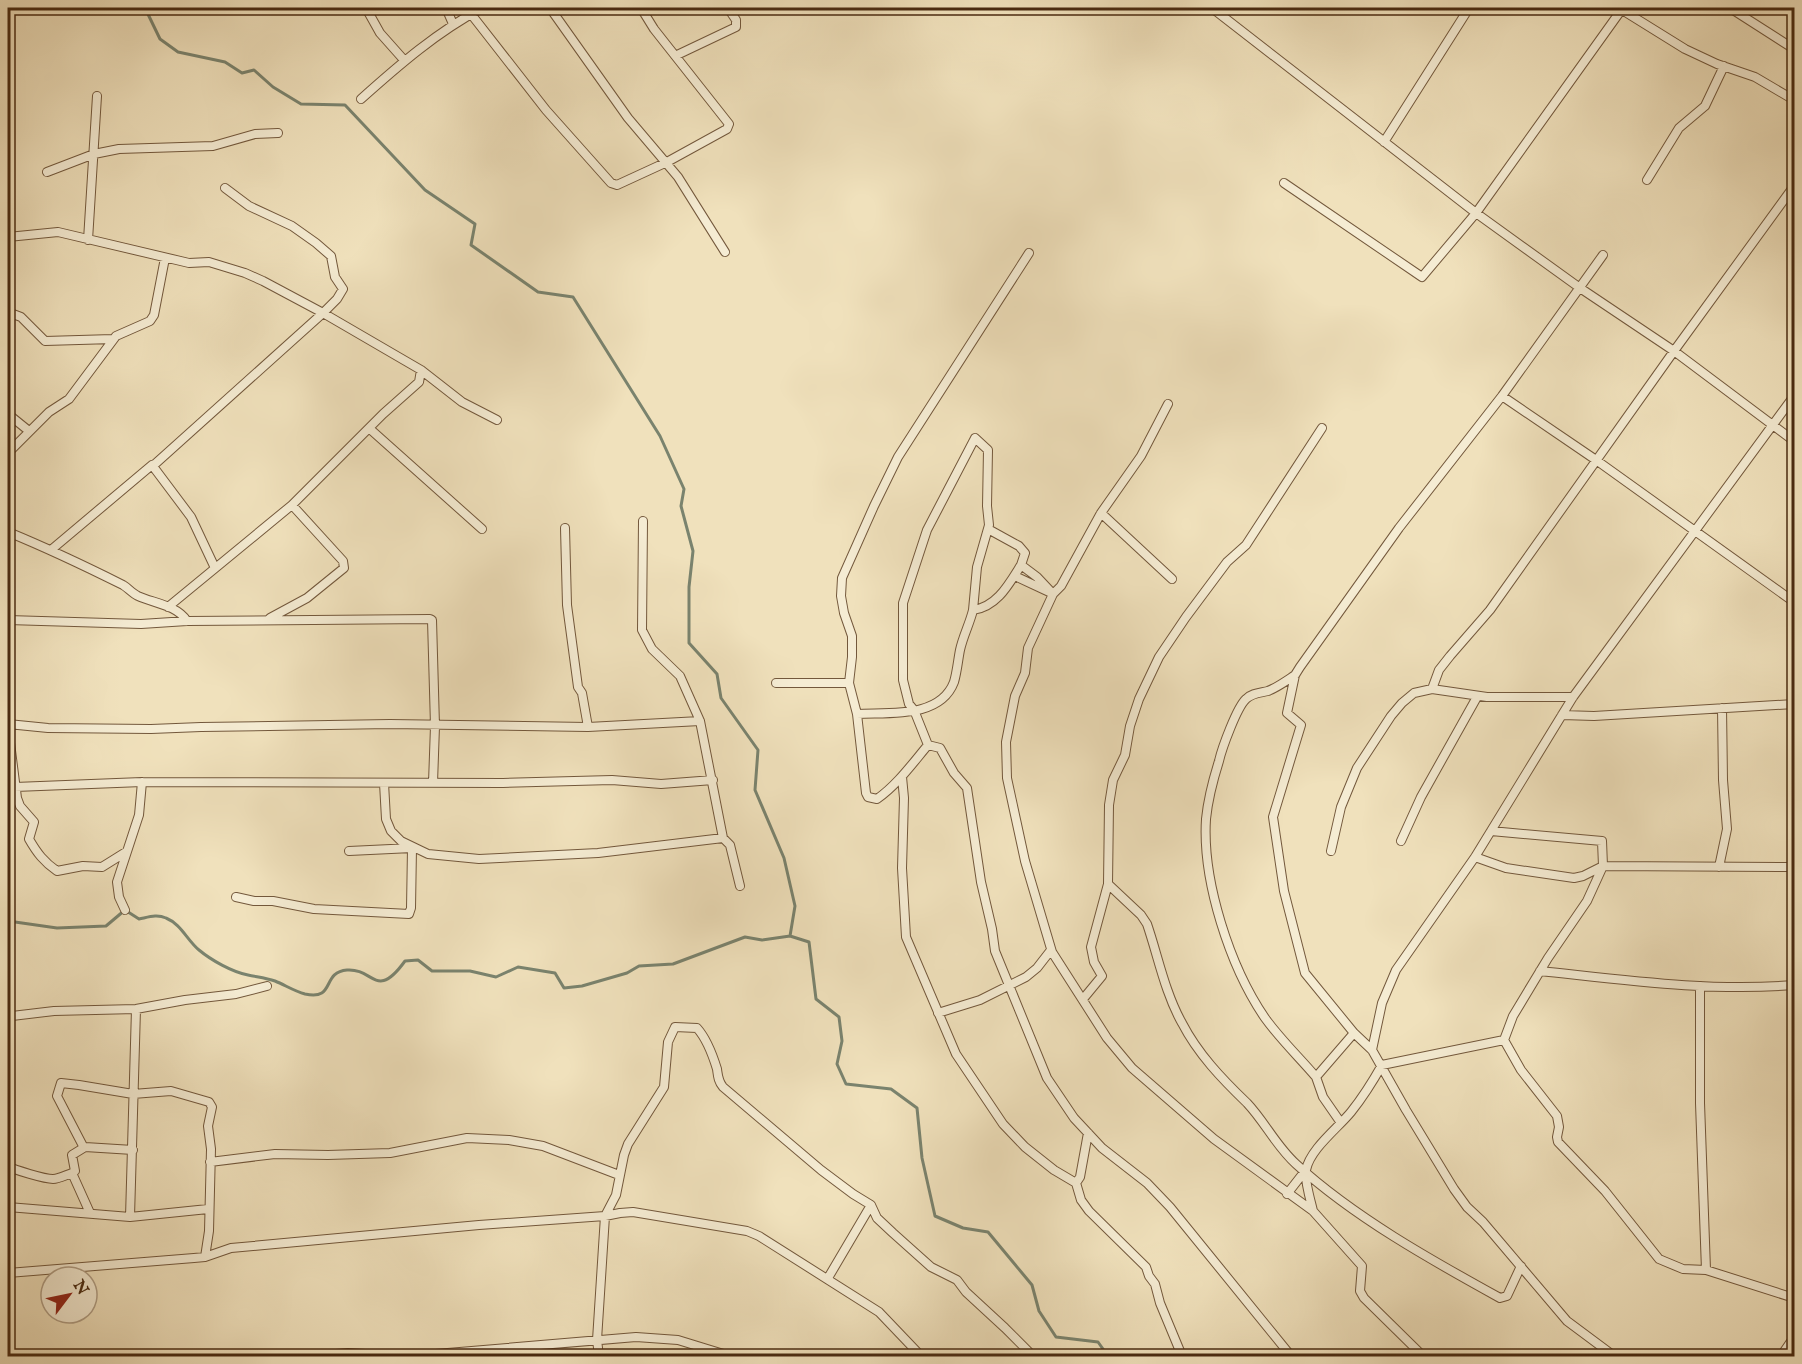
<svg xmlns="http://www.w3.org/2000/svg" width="1802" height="1364" font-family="'IM FELL English',serif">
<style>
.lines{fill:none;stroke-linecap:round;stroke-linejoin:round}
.stream{stroke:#7a836e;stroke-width:3}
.street-casing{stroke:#73583c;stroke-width:10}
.street{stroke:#f5ecd3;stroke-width:8}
</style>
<rect width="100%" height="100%" fill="#f0e1bc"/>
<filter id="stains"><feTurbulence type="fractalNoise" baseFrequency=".00333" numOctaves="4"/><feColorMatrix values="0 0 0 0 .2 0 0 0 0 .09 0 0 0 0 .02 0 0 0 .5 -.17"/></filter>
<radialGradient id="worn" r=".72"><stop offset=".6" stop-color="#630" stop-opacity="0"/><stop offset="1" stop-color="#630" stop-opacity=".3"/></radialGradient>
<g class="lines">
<path class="stream" d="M145,8l15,31 18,13 47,10 17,11 12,-3 19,17 28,17 44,1 80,85 50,34 -4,21 67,47 35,5 87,139 24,53 -3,17 12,45 -4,36v56l28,31 4,24 37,52 -3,40 29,68 11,48 -5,30 19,6 7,57 23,18 3,24 -5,23 9,20 45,5 26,19 5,50 13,58 28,12 25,4 44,53 7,26 17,26 42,5 10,14
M8,921l49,7 49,-2 19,-16 14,9c10,-2 18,-5 27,-1 15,6 21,22 33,32 12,10 33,22 49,25 9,2 18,3 27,6 10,4 19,10 30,13 31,7 16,-22 42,-24 27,-2 29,31 58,-9l13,-1 14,11h38l26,6 22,-10 37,6 9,15 18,-2 45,-13 12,-7 34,-2 72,-27 17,3 28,-4"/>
<g class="street-casing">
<path id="street" d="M366,8l14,25 24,27
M446,8l7,16
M550,8l78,110 50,59 47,75
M1212,8l264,205 104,75 94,63 120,90
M1619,8l66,41 32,15 38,13 39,23
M1730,8l64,41
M732,12l8,-4
M471,14l75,96 65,73 6,2 50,-23 60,-33 2,-5 -75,-95 -13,-21
M677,55l59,-28v-7l-8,-12
M361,99c38,-34 76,-67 121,-91
M1384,142l85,-134
M47,172l47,-18 25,-5 94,-3 42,-12 23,-1
M1647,180l32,-52 26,-22 19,-40
M1284,183l138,94 54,-64 146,-204
M8,237l50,-5 131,31 20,-1 36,11 18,8 60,32 98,57 41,32 35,18
M88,240l9,-144
M1603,255l-101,141 -103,132 -99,139 -5,8 -8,38 14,12 -28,92 11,74 21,82 49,60 18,17 34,60 48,79 13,18 16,15 84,99 47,35
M13,314l8,3 24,24 68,-2
M1502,396l94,64 198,142
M1168,404l-27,52 -40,57 -40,73 -8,8 -25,54 -3,25 -10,23 -9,46 1,36 18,83 27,91 55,86 25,30 82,71 99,72 49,55 -2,25 4,7 59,58
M8,414l21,17
M370,429l112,100
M8,453l41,-41 20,-13 47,-63 34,-15 4,-6 11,-57
M152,465l39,52 24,51
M1101,513l71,66
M643,521l-1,109 10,19 28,27 20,45 23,117 7,7 10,41
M565,528l2,77 11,82 4,6 6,34
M988,529l31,17 6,7 -4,12 16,12 16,17
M8,532c39,16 77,34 115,53 5,3 9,8 15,11 15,7 39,9 49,25
M51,550l101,-85 3,-1 168,-151 14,-14 6,-10 -8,-12 -4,-21 -15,-13 -24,-17 -43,-20 -24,-18
M1015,576l34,16
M168,607l124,-102 91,-91 36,-32 2,-12
M973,610l4,-43 12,-42 -2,-19 1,-56 -13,-12 -48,92 -24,73v77l6,24 5,6 14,35 12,3 14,25 13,15 14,94 11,47 3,22 52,127 27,40 28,30 45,35 23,24 121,149
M270,618l37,-20 37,-30 -1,-7 -51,-56
M8,620l133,4 46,-3 243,-2 2,1 3,106 -2,57
M1295,675c-9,6 -17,12 -27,16 -8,2 -16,2 -22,8 -9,8 -24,49 -27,62 -6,19 -11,38 -13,58 -4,62 24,148 59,199 15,21 34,39 51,59
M776,683h73
M1432,689l7,-19 11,-14 40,-46 184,-259 120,-165
M857,714c31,-2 83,5 97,-32 3,-10 4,-22 6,-32 3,-14 10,-27 13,-40 24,-3 36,-26 48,-45
M1562,715l32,1 200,-12
M8,724l40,4 103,1 50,-2 189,-3 198,3 112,-6
M8,727l9,71 3,8 14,16 -5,17c8,14 15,23 28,32l26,-5 19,1 24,-15
M928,745c-16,19 -31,40 -51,54l-9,-2 -2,-4 -9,-79 -8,-31 3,-26v-21l-8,-23 -3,-17 1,-18 32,-72 24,-49 131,-204
M902,777l2,21 -2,70 4,69 50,117 47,70 22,23 29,23 22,13
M384,783l2,36 5,12 10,10 27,13 51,5 119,-6 125,-15
M15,787l127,-5 361,1 109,-3 49,4 52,-4
M1491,831l111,10 1,25 -16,35 -39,57 -35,58 -9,24 17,30 36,46 2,11 -2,10 1,5 47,49 54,68 24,10 23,1 88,28
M1401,841l20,-44 56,-100
M1331,851l10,-44 16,-39 34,-52 11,-13 12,-10 18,-4 55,8h86
M1475,857l31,11 68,10 9,-2 20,-10 191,1
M1719,867l8,-38 -4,-49 -1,-72
M1108,884l33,31 6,9c11,32 18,69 35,99 16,31 40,56 65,80 18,19 29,43 49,61 58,53 135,96 204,134l7,-2 14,-30
M236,897l18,4h19l41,8 95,5 2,-6 1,-60 -63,3
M125,910l-6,-13 -2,-15 22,-67 3,-33
M1540,971c85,9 170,21 254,14
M1700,986v117l6,167
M1083,999l19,-23 -8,-14 -3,-15 17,-63 1,-79 4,-25 12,-25 5,-29 9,-27 20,-42 27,-40 41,-55 19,-17 76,-117
M938,1013l42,-13 46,-23 11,-9 14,-18
M8,1019l4,-3 42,-5 82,-2 49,-9 51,-6 31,-8
M1372,1050l10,-47 14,-33 79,-113 98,-160 221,-301
M1341,1123l-18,-26 -7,-20 38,-44
M1088,1133l-8,44 -4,6 5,17 8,11 57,56 3,9 6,8 5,19 22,53
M85,1147l-2,-1 -26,-50 4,-13 18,2 54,9 38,-3 38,11 3,5 -4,19 3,23 -2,82 -4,26
M210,1162l65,-8 53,1 62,-2 77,-15 42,2 34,6 76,29
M8,1166c6,4 37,13 45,13 6,0 13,-4 19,-6
M1287,1194l18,-23
M8,1207l122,10 78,-8
M1313,1211c-2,-9 -9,-32 -7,-41 4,-21 32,-42 45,-58 12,-15 22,-31 31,-47l122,-25
M90,1213l-18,-40 3,-2 -3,-16 13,-8 48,3
M130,1217l6,-208
M8,1273l186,-15 11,-1 26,-9 248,-23 126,-9 15,-3 13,-1 114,19 12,5 120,76 42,44
M828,1278l43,-73
M312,1356l36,-3 52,3
M412,1356l224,-19 42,3 52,16
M599,1356l-2,-16 8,-124 11,-21 8,-40 4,-11 36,-57 4,-45 7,-15 22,1c9,10 16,28 20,41 1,7 1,12 6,18l98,83 32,24 18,11 6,13 16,15 38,34 26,13 9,12 39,36 28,28
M1781,1356l13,-19"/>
</g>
<use href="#street" class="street"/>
</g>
<rect width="1802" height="1364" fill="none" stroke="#f0e1bc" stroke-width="30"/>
<rect x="9" y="9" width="1784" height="1346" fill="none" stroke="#492a11" stroke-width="3"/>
<rect x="15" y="15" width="1772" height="1334" fill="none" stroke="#492a11" stroke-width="1.5"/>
<g transform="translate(69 1295) rotate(58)"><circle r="28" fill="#f5ecd3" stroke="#b09e85" stroke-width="1.5"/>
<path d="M0-4.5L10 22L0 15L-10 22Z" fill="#8f2418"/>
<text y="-9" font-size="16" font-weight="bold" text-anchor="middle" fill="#492a11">N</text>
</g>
<rect width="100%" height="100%" filter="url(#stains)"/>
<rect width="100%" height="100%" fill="url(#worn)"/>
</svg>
